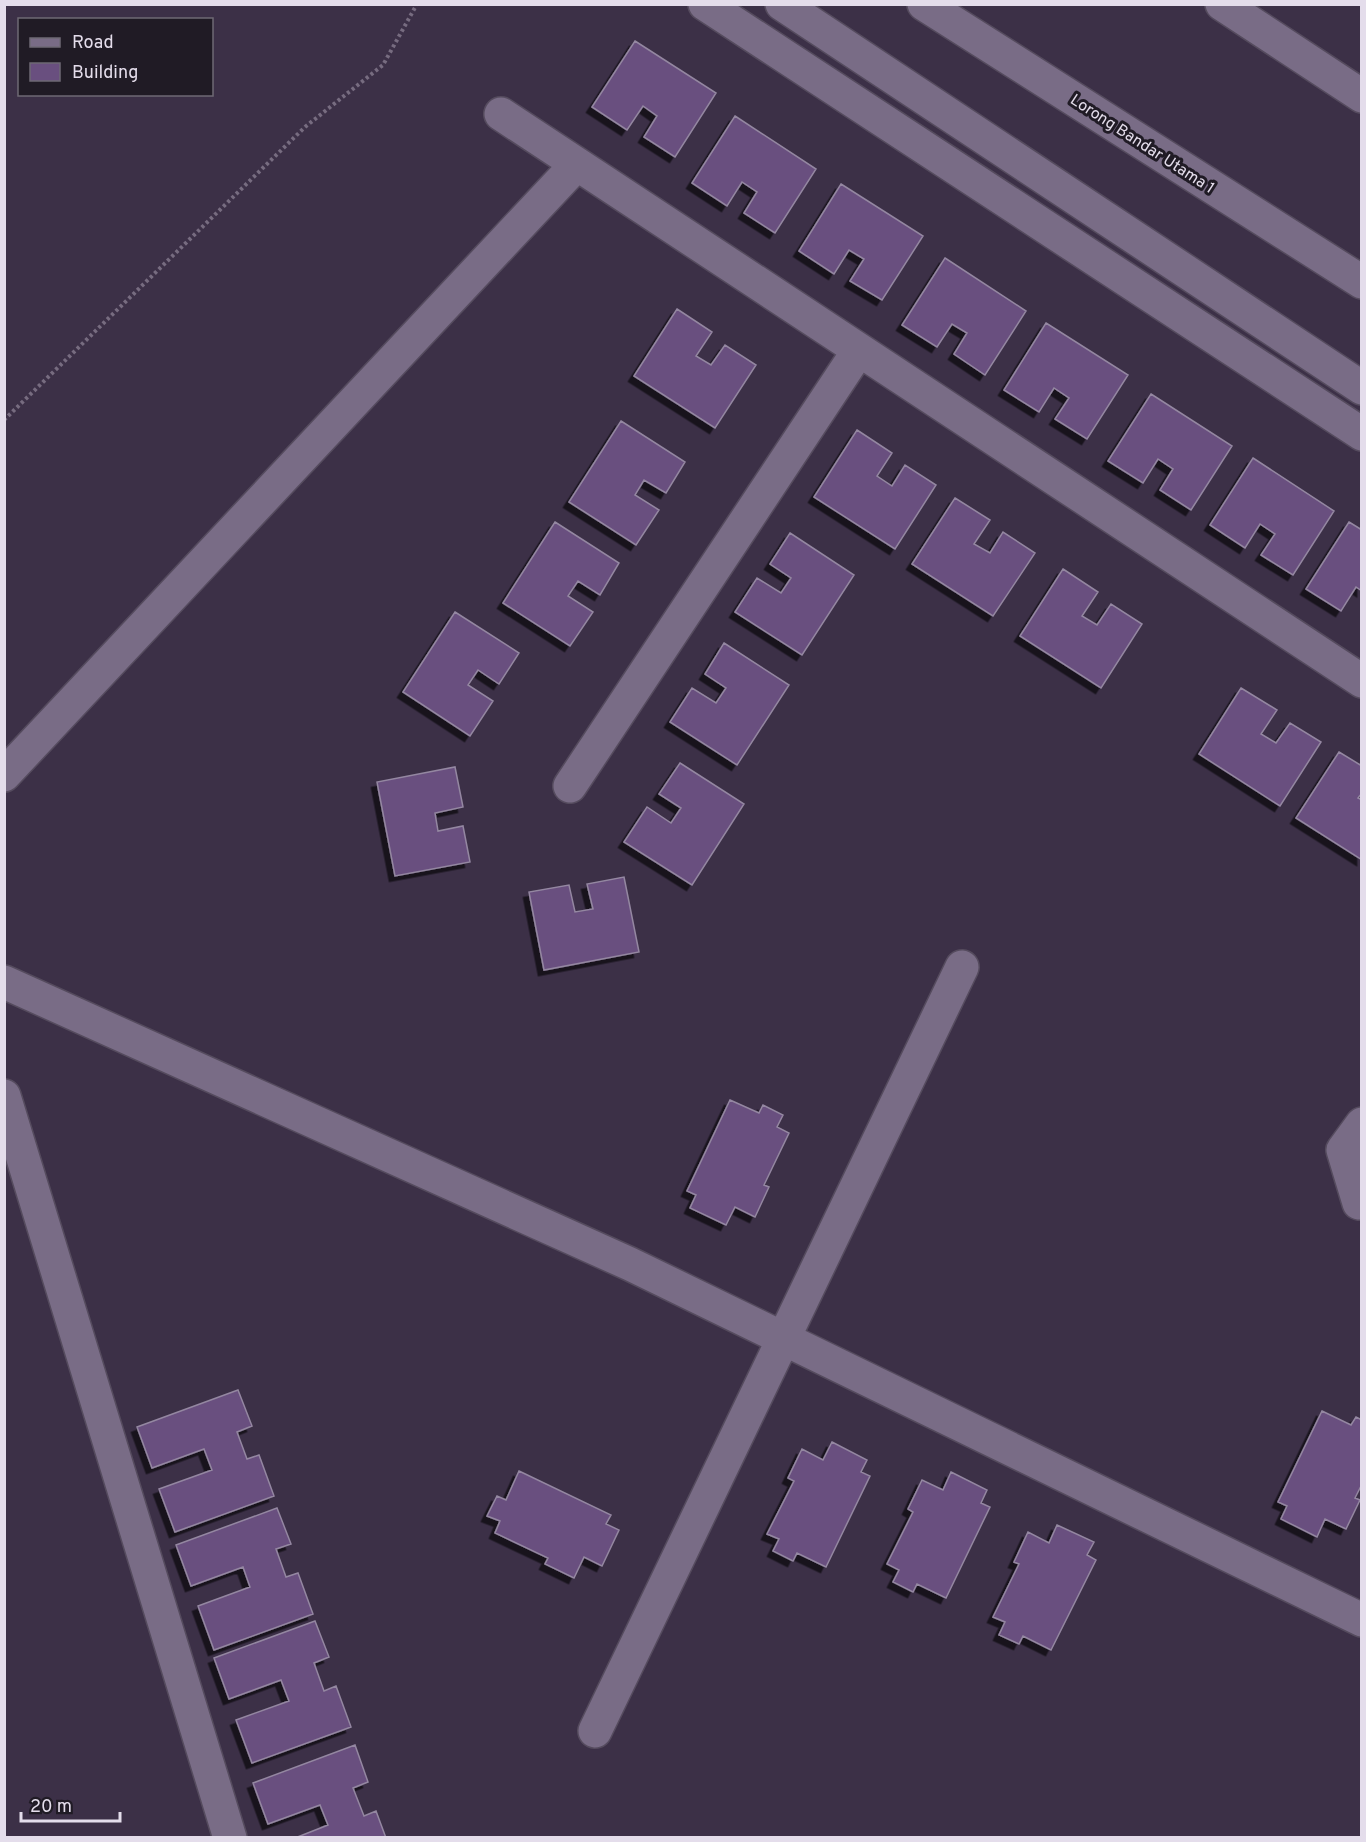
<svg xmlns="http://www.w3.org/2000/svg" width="1366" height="1842" font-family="Overpass,sans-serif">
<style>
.building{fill:#694f7f;stroke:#9487a1;stroke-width:1.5;filter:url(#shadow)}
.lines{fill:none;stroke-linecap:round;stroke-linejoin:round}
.minor-casing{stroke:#554b5e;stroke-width:36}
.path{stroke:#776c80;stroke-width:4;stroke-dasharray:3 3;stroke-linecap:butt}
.minor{stroke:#796c86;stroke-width:33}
.labels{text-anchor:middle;stroke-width:6;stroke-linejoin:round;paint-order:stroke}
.street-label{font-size:16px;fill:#e4ddeb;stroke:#201b25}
</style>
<defs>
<filter id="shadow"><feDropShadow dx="-5.5" dy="5.5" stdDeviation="0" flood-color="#0009"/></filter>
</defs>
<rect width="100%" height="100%" fill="#3c3047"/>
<path class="building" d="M635,41l81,52 -41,64 -31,-20 13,-21 -14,-10 -16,24 -35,-23z
M735,116l81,53 -41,64 -31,-20 13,-21 -15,-10 -15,24 -35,-23z
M841,184l82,52 -41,64 -32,-19 14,-22 -15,-9 -15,24 -35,-23z
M945,258l81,53 -41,64 -31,-21 13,-21 -15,-9 -15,23 -35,-22z
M677,309l35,23 -16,24 15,9 14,-20 31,20 -41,63 -81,-52z
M1046,323l82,52 -41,64 -32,-20 14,-21 -15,-10 -15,24 -35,-22z
M1151,394l81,52 -41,64 -31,-20 13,-21 -15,-10 -15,24 -35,-22z
M621,421l64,41 -19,31 -22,-13 -9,15 24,15 -23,35 -67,-43z
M857,430l35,23 -15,23 15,10 13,-21 31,20 -41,64 -81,-52z
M1253,458l81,53 -41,64 -32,-20 14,-21 -15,-10 -15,24 -35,-23z
M955,498l35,22 -16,24 16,9 13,-21 32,21 -42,63 -81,-52z
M555,522l64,41 -19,32 -22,-14 -10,15 25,16 -23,34 -67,-43z
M1349,522l13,8v61l-6,-4 -15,24 -35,-22z
M790,533l64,42 -52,80 -67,-43 22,-34 24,15 10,-15 -21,-14z
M1063,569l35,23 -16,24 15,9 14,-21 31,20 -41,64 -81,-52z
M455,612l64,41 -20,31 -21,-14 -10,15 25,16 -23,35 -67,-44z
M724,643l65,42 -52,80 -67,-43 22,-34 24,15 10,-15 -21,-14z
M1241,688l36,22 -16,24 15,9 14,-20 31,19 -41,64 -81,-52z
M1339,752l23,14v27l-4,5 4,2v60l-66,-42z
M680,763l64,41 -52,81 -68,-43 23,-35 24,16 10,-15 -22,-14z
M455,767l8,40 -28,6 3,18 25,-5 7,36 -75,14 -18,-94z
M624,877l15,75 -95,18 -15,-78 40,-7 6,27 18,-3 -6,-25z
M730,1100l29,13 4,-8 20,10 -6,12 12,6 -25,52 5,2 -14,30 -20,-10 -9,18 -36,-17 6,-13 -9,-4z
M238,1390l14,36 -15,6 10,27 12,-4 15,41 -99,36 -16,-43 53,-19 -8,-21 -52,19 -15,-41z
M1322,1411l29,14 5,-8 6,3v64l-7,14 5,2 -14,29 -21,-10 -8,18 -36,-18 6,-13 -9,-4z
M832,1442l35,18 -6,12 9,4 -44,91 -29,-14 -4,8 -20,-10 6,-12 -12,-5 27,-53 -6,-3 14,-29 21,11z
M519,1471l92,44 -5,9 13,6 -17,36 -18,-9 -10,21 -29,-14 3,-6 -53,-25 5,-12 -13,-5 10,-20 9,4z
M951,1472l36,18 -6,13 9,4 -44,91 -29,-14 -4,8 -20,-10 6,-12 -12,-6 26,-52 -5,-3 14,-29 21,10z
M277,1508l14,36 -15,5 10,28 12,-4 15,41 -99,36 -16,-44 52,-19 -7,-20 -52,19 -15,-41z
M1057,1525l37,17 -7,13 9,5 -45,90 -28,-14 -4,8 -20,-9 6,-13 -12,-5 26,-53 -5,-2 14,-30 21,11z
M315,1621l14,36 -15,6 10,28 12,-5 15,41 -99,36 -16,-43 53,-19 -8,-21 -52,19 -15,-41z
M355,1745l13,37 -15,6 11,28 12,-5 10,27h-91l33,-13 -8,-20 -52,19 -15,-41z"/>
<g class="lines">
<g class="minor-casing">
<path id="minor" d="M705,4l657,430
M782,4l580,384
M924,4l438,278
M1222,4l140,92
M501,114l861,567
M4,775l573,-611
M570,786l289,-436
M4,982l626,282 732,356
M4,1096l226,742
M1362,1124l-19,26 16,53 3,-1
M595,1731l367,-764"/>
</g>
<path class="path" d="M4,420l301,-293 78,-62 34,-61"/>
<use href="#minor" class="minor"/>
</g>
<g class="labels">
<g class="street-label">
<text transform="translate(1143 143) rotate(33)" y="6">Lorong Bandar Utama 1</text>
</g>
</g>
<rect width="1366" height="1842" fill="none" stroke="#e4ddeb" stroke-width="12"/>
<rect x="18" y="18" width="195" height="78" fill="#201b25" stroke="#6e6974" stroke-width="1.5"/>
<rect x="30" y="38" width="30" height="9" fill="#796c86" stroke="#6e6974" stroke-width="1.5"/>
<text x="72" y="48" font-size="18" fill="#e4ddeb">Road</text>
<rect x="30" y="63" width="30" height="18" fill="#694f7f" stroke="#6e6974" stroke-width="1.5"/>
<text x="72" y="78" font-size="18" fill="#e4ddeb">Building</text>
<path d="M21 1812v9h99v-9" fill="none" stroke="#e4ddeb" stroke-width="3"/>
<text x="30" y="1812" font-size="18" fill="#e4ddeb" stroke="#201b25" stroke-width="4.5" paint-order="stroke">20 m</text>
</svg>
